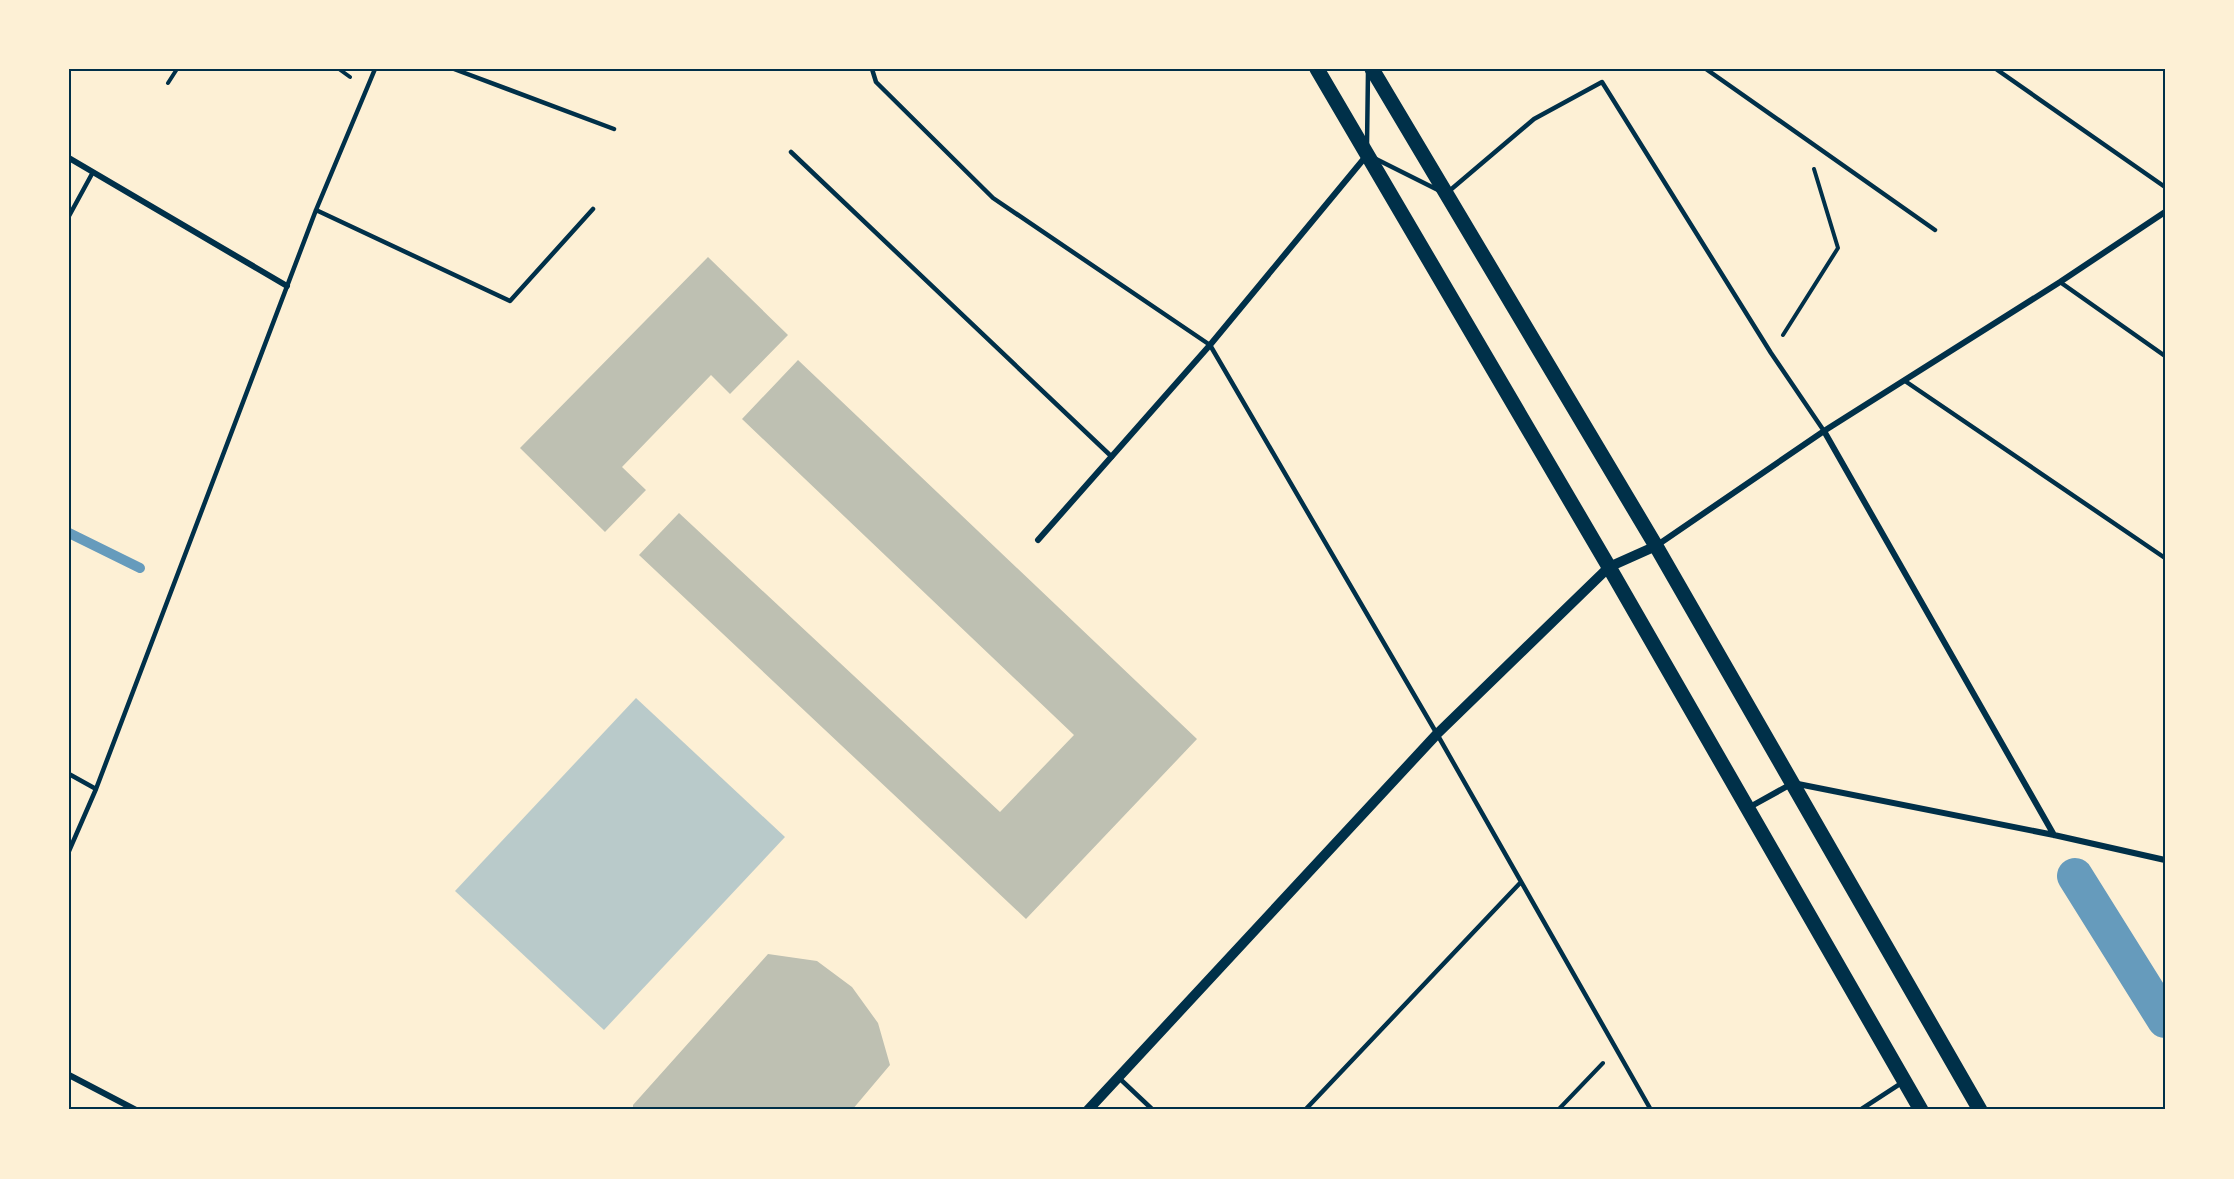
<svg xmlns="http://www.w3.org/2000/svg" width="2234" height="1179" font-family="'Golos Text',sans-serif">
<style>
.green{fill:#b9caca}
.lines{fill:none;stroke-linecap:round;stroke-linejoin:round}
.stream{stroke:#669bbc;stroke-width:10}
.canal{stroke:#669bbc;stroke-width:36}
.building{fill:#bec0b2}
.path{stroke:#003049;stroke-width:4}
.service{stroke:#003049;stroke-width:4.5}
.minor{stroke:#003049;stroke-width:6}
.tertiary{stroke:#003049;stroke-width:10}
.primary{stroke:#003049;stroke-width:15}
.neatline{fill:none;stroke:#003049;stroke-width:2}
</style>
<rect width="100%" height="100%" fill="#fdf0d5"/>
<path class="green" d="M636,698l149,139 -181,193 -149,-139z"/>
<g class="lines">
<path class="stream" d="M69,533l71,35"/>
<path class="canal" d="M2075,876l90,144"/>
</g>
<path class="building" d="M708,257l80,78 -58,59 -19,-19 -89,92 24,23 -41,42 -85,-84z
M798,360l399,379 -171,180 -387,-364 40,-42 321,299 74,-77 -332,-316z
M768,954l49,7 35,26 26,36 12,42 -38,45h-219v-5z"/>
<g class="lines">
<path class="path" d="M339,69l11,8
M168,83l9,-14
M1783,335l55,-87 -24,-79
M1558,1110l45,-47"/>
<path class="service" d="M454,69l160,60
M872,69l4,13 117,116 217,147 227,389 214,376
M1706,69l229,161
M1996,69l169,118
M1367,144l1,-72
M791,152l321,305
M1376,159l62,31
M1448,192l86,-73 68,-37 169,271 53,78
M316,210l194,91 83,-92
M69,216l24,-44
M2060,282l105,74
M1905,381l260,177
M69,774l27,15
M69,851l27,-62 220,-579 59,-141
M1118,1077l35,33
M1305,1110l216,-228
M1860,1110l43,-28"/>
<path class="minor" d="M69,158l218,128
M1824,431l230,404
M1038,540l172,-195 157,-190
M1656,546l168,-115 236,-149 105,-70
M1748,808l45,-25 261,52 111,25
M69,1075l67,35"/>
<path class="tertiary" d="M1088,1110l349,-376 172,-167 47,-21"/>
<path class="primary" d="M1317,69l292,498 312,543
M1372,69l284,477 324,564"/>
</g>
<rect width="2234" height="1179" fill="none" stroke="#fdf0d5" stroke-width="141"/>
<rect x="70" y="70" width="2094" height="1038" class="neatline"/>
</svg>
